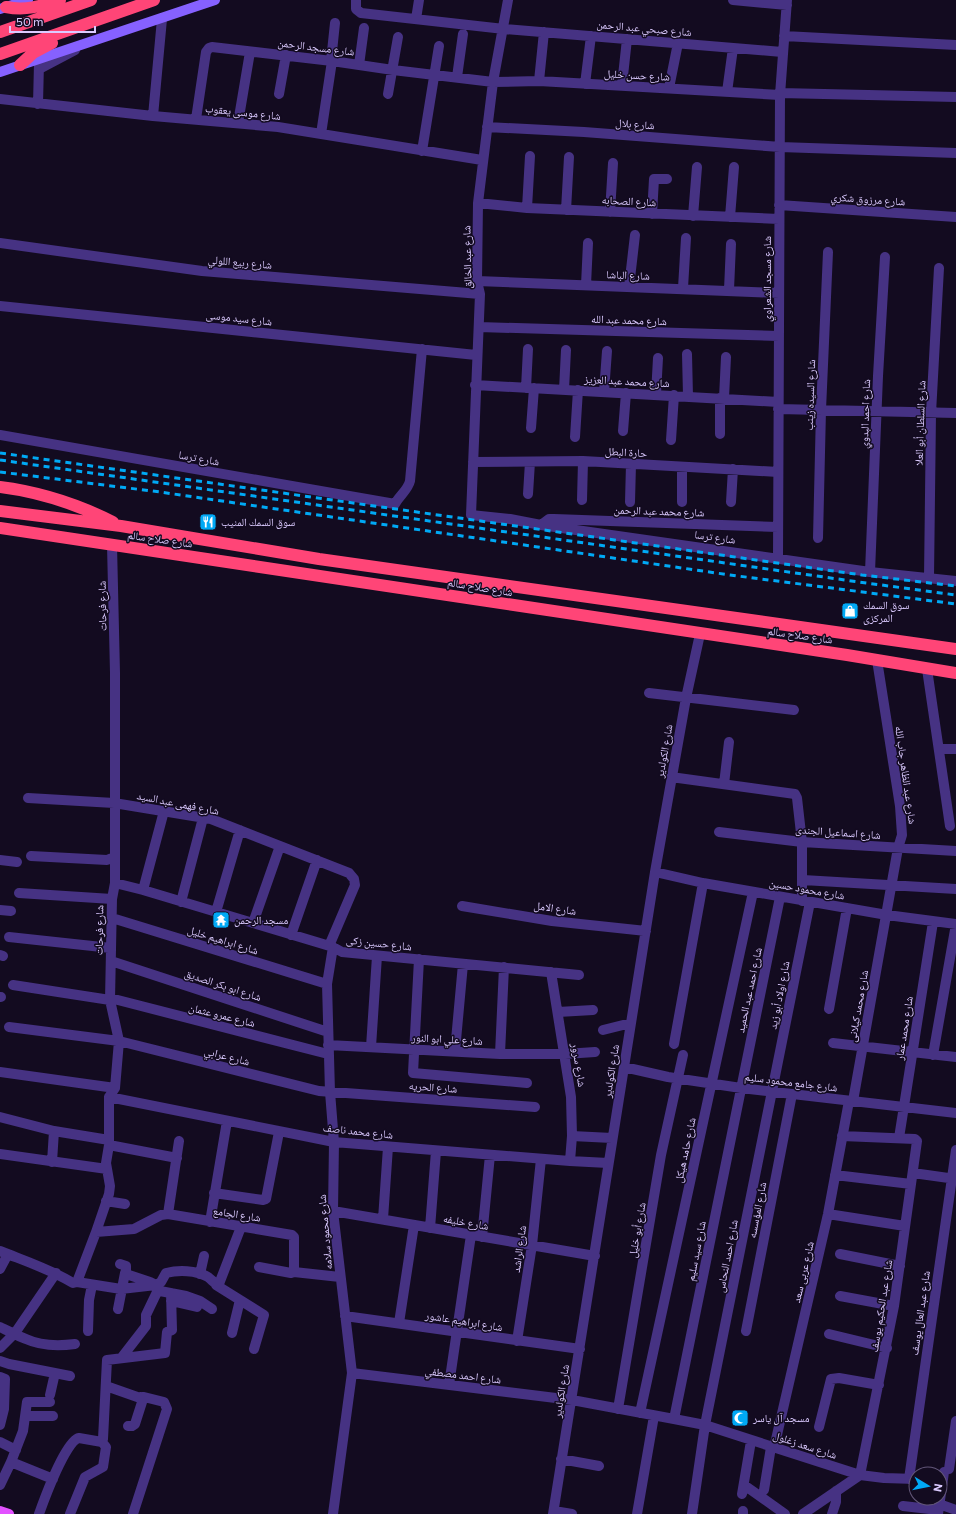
<svg xmlns="http://www.w3.org/2000/svg" width="956" height="1514" font-family="Commissioner,'Noto Naskh Arabic',sans-serif">
<style>
.lines{fill:none;stroke-linecap:round;stroke-linejoin:round}
.street{stroke:#463283;stroke-width:10}
.secondary{stroke:#8661ff;stroke-width:10}
.primary{stroke:#e251ff;stroke-width:10}
.highway{stroke:#ff4577;stroke-width:12}
.rail{stroke:#00a9f5;stroke-width:3;stroke-dasharray:6 5;stroke-linecap:butt}
.labels{text-anchor:middle;stroke-width:3;stroke-linejoin:round;paint-order:stroke}
.street-label{font-size:11px;fill:#dbcaff;stroke:#130b20}
.poi-label{font-size:11px;fill:#dbcaff;stroke:#130b20;text-anchor:start}
</style>
<rect width="100%" height="100%" fill="#130b20"/>
<g class="lines">
<path class="street" d="M356,0v9l5,4 143,16 278,23
M508,0l-15,82 -15,121 -1,78 3,13 -9,221 39,4 31,6 329,47 86,9
M733,0l54,5
M416,19l3,-19
M784,36l172,9
M331,61l4,-38
M359,65l5,-37
M39,69l36,-19
M457,77l6,-43
M539,81l5,-49
M585,84l6,-48
M622,85l5,-46
M669,88l9,-45
M727,92l6,-44
M780,93l176,4
M279,94l7,-39
M388,94l10,-57
M0,99l153,17 125,11 204,33
M38,104l1,-41
M153,116l9,-97
M196,119l10,-67 3,-4 3,-1 120,14 61,9 100,12 46,-1 241,14
M238,123l12,-71
M487,127l97,5 196,15 176,6
M321,134l11,-73
M422,151l17,-105
M478,203l49,5 252,11
M779,205l177,12
M527,208l3,-52
M566,210l3,-53
M610,212l3,-49
M652,214l2,-35h13
M693,216l4,-49
M730,217l4,-50
M0,243l202,28 278,23
M477,281l302,12
M586,285l2,-42
M629,287l6,-52
M683,288l3,-50
M729,290l2,-46
M0,306l476,49
M479,327l300,9
M687,354l1,42
M475,385l303,17
M526,388l2,-39
M564,390l2,-40
M604,392l3,-41
M656,394l2,-36
M724,398l2,-41
M778,409l178,4
M531,428l3,-40
M623,431l3,-38
M720,434v-36
M0,435l395,69c4,-8 13,-14 15,-23l12,-132
M575,437l3,-47
M671,440l3,-45
M473,462l110,-1 195,11
M528,494l2,-32
M582,500l1,-39
M630,502l1,-38
M682,502v-35
M731,502l2,-33
M541,525l8,-6h5l224,8
M818,538l3,-128 7,-158
M778,558l2,-463 7,-95
M870,572l8,-196 7,-119
M929,578l2,-165 8,-145
M927,669l23,157
M649,693l145,17
M939,749h17
M671,777l124,17 2,4 5,44v59
M724,784l5,-42
M28,798l86,5 97,16 138,54 5,6 1,6 -26,61
M719,832l83,10 154,9
M31,856l76,4 7,-3
M0,860l17,2
M655,872l48,11 184,32 69,9
M803,880l153,9
M115,883l28,7 190,57 9,5 237,23
M143,890l21,-79
M19,893l93,6
M181,902l22,-84
M462,906l90,15 94,10
M0,910l11,1
M216,912l24,-82
M112,918l215,66
M253,923l27,-77
M291,935l26,-75
M9,937l102,11
M0,955l3,1
M419,959l-6,114 114,10
M111,961l217,71
M551,972l20,125 1,39 -2,25
M13,985l97,15
M0,997h1
M110,998l218,56
M829,1009l18,-101
M558,1012l35,-2
M9,1027l110,14 200,50 216,16
M603,1030l28,-7
M833,1043l123,14
M674,1044l29,-161
M328,1045l172,9h65l30,-2
M371,1047l6,-91
M455,1051l8,-87
M500,1054l4,-87
M933,1055l23,-131
M624,1067l44,10 73,11 215,25
M0,1072l115,16
M109,1097l225,45 236,19 38,2
M853,1101l45,-253 4,-13 -2,-29 -23,-146
M0,1117l54,14 -2,31
M54,1131l55,9
M572,1136l40,2
M899,1138l34,-216
M109,1145l68,13
M0,1154l107,15
M913,1173l43,6
M835,1175l76,9
M214,1193l49,7 3,-1 13,-67
M106,1201l19,3
M333,1211l262,45
M168,1214l11,-73
M828,1214l77,12
M383,1219l5,-72
M210,1222l17,-101
M430,1228l6,-77
M96,1232l38,-3 27,-14 7,-1 124,21 2,2v35l46,5
M482,1237l8,-82
M0,1251c25,10 50,18 73,32l4,-1 19,-50 13,-38 1,-8 -4,-23 3,-18v-48l6,-9 4,-47 -9,-41 2,-101 3,-16v-210l-3,-128
M840,1254l60,12
M120,1264l6,2v8l24,8 6,3 4,6 26,5 14,5 12,8
M259,1267l32,6 3,-1
M0,1269l8,-15
M200,1274l4,-18
M77,1282l44,7 35,-4 5,-3 5,-9c12,-3 30,-3 42,4 4,3 6,6 10,8l1,-1 22,-57
M216,1285l48,30 -10,34
M840,1296l54,10
M171,1301l26,6
M118,1309l7,-36
M345,1316l235,33
M399,1323l15,-98
M0,1327c9,4 17,9 26,12 15,7 33,7 49,5
M88,1331l1,-31 3,-15
M746,1331l46,-237
M232,1333l8,-33
M829,1334l58,14
M517,1341l15,-96 9,-86
M0,1348l15,-15 41,-60
M122,1357l24,-31v-11l12,-25
M0,1361l9,3 61,12
M352,1373l220,27 102,19 31,6 155,50 24,3 32,1
M0,1377l5,2 -1,30 -4,16
M449,1385l22,-150
M106,1386l37,13 -8,25 -3,2h-4
M50,1395l5,-22
M618,1409l43,-254 22,-100
M640,1413l113,-521
M25,1416h28
M674,1419l106,-522
M819,1427l12,-48 8,-1 40,7
M0,1442l16,8
M102,1442l1,-3 4,-79 58,-7 2,-21 5,-2 -1,-37
M774,1448l54,-234 21,-113
M561,1459l38,7
M11,1462l42,17
M949,1469l7,-48
M909,1479l47,-329
M0,1485l11,-23 12,-31 4,-29h23
M744,1485l41,29
M764,1490l7,-43
M742,1494l9,-53
M939,1504l17,6
M903,1506l35,4
M554,1511l18,3
M39,1514c5,-14 27,-74 40,-76l23,4
M70,1514l15,-37 18,-10 3,-20 -4,-5
M133,1514l34,-105 -3,-7 -20,-5h-2
M333,1514l19,-141 -19,-162 1,-69 -4,-50 -3,-108 6,-37
M553,1514l102,-642 31,-174 14,-64
M637,1514l17,-98
M692,1514l13,-89 105,-523
M743,1514v-3
M803,1514l57,-39 34,-169 23,-165 -2,-2 -73,-3
M832,1514l4,-12v-11
M938,1514l6,-42"/>
<path class="secondary" d="M0,9l28,-9
M0,72l215,-72"/>
<path class="primary" d="M0,1511l9,3"/>
<path class="highway" d="M6,7c20,4 35,-1 54,-7
M0,32l91,-32
M0,54l154,-54
M20,65l13,-12 19,-10
M0,487c40,5 77,17 113,35
M0,511l121,15 198,33 637,90
M0,528l847,127 109,18"/>
<path class="rail" d="M0,453l862,122 94,11
M0,460l859,122 97,13
M0,472l160,20 570,83 226,29"/>
</g>
<defs>
<g id="restaurant-square" transform="scale(0.9)"><rect x="-9" y="-9" width="18" height="18" rx="4" fill="#00a9f5" stroke="#130b20"/><path d="M-5-6h1v4h1v-4h1v4h1v-4h1v5L-1.5 .5V6h-2V.5L-5-1ZM5-6V6H3V1.5H1.5Q1.5-4 5-6Z" fill="#fff"/></g>
<g id="shop-square" transform="scale(0.9)"><rect x="-9" y="-9" width="18" height="18" rx="4" fill="#00a9f5" stroke="#130b20"/><path d="M-5-2.5h2.3a2.7 3.5 0 0 1 5.4 0H5L5.5 6h-11ZM-1.5-2.5h3a1.5 2.3 0 0 0-3 0Z" fill="#fff"/></g>
<g id="temple-square" transform="scale(0.9)"><rect x="-9" y="-9" width="18" height="18" rx="4" fill="#00a9f5" stroke="#130b20"/><path d="M0-6L5-2H3V0L6.5 2.5H4V6H1.5V3h-3V6H-4V2.5H-6.5L-3 0V-2H-5Z" fill="#fff"/></g>
<g id="mosque-square" transform="scale(0.9)"><rect x="-9" y="-9" width="18" height="18" rx="4" fill="#00a9f5" stroke="#130b20"/><path d="M3.5-4.9A6 6 0 1 0 3.5 4.9A5 5 0 1 1 3.5-4.9Z" fill="#fff"/></g>
</defs>
<g fill-rule="evenodd">
<use href="#restaurant-square" x="208" y="522"/>
<use href="#shop-square" x="850" y="611"/>
<use href="#temple-square" x="221" y="920"/>
<use href="#mosque-square" x="740" y="1418"/>
</g>
<g class="labels">
<g class="street-label">
<text transform="translate(644 28) rotate(5)" y="4">شارع صبحي عبد الرحمن</text>
<text transform="translate(316 47) rotate(7)" y="4">شارع مسجد الرحمن</text>
<text transform="translate(637 75) rotate(3)" y="4">شارع حسن خليل</text>
<text transform="translate(243 112) rotate(6)" y="4">شارع موسى يعقوب</text>
<text transform="translate(635 124) rotate(4)" y="4">شارع بلال</text>
<text transform="translate(868 199) rotate(4)" y="4">شارع مرزوق شكري</text>
<text transform="translate(629 201) rotate(3)" y="4">شارع الصحابه</text>
<text transform="translate(467 257) rotate(-91)" y="4">شارع عبد الخالق</text>
<text transform="translate(240 262) rotate(5)" y="4">شارع ربيع اللولي</text>
<text transform="translate(628 275) rotate(2)" y="4">شارع الباشا</text>
<text transform="translate(767 279) rotate(-90)" y="4">شارع مسجد الشعراوي</text>
<text transform="translate(239 318) rotate(6)" y="4">شارع سيد موسى</text>
<text transform="translate(629 320) rotate(2)" y="4">شارع محمد عبد الله</text>
<text transform="translate(627 381) rotate(3)" y="4">شارع محمد عبد العزيز</text>
<text transform="translate(810 395) rotate(-88)" y="4">شارع السيده زينب</text>
<text transform="translate(865 414) rotate(-88)" y="4">شارع احمد البدوي</text>
<text transform="translate(920 423) rotate(-88)" y="4">شارع السلطان أبو العلا</text>
<text transform="translate(626 452) rotate(3)" y="4">حارة البطل</text>
<text transform="translate(199 458) rotate(10)" y="4">شارع ترسا</text>
<text transform="translate(659 511) rotate(2)" y="4">شارع محمد عبد الرحمن</text>
<text transform="translate(715 537) rotate(8)" y="4">شارع ترسا</text>
<text transform="translate(160 539) rotate(8)" y="4">شارع صلاح سالم</text>
<text transform="translate(480 587) rotate(9)" y="4">شارع صلاح سالم</text>
<text transform="translate(102 606) rotate(-91)" y="4">شارع فرحات</text>
<text transform="translate(800 635) rotate(8)" y="4">شارع صلاح سالم</text>
<text transform="translate(664 751) rotate(-80)" y="4">شارع الكولدير</text>
<text transform="translate(906 775) rotate(82)" y="4">شارع عبد الظاهر جاب الله</text>
<text transform="translate(178 803) rotate(11)" y="4">شارع فهمى عبد السيد</text>
<text transform="translate(838 832) rotate(4)" y="4">شارع اسماعيل الجندى</text>
<text transform="translate(807 889) rotate(10)" y="4">شارع محمود حسين</text>
<text transform="translate(555 908) rotate(8)" y="4">شارع الامل</text>
<text transform="translate(99 930) rotate(-89)" y="4">شارع فرحات</text>
<text transform="translate(223 940) rotate(17)" y="4">شارع ابراهيم خليل</text>
<text transform="translate(379 943) rotate(6)" y="4">شارع حسين زكى</text>
<text transform="translate(223 985) rotate(18)" y="4">شارع ابو بكر الصديق</text>
<text transform="translate(749 990) rotate(-78)" y="4">شارع احمد عبد الحميد</text>
<text transform="translate(779 995) rotate(-79)" y="4">شارع اولاد أبو زيد</text>
<text transform="translate(858 1006) rotate(-80)" y="4">شارع محمد كيلانى</text>
<text transform="translate(222 1015) rotate(14)" y="4">شارع عمرو عثمان</text>
<text transform="translate(904 1028) rotate(-81)" y="4">شارع محمد عمار</text>
<text transform="translate(447 1039) rotate(3)" y="4">شارع علي ابو النور</text>
<text transform="translate(227 1056) rotate(14)" y="4">شارع عرابي</text>
<text transform="translate(579 1065) rotate(81)" y="4">شارع سرور</text>
<text transform="translate(611 1071) rotate(-81)" y="4">شارع الكولدير</text>
<text transform="translate(791 1082) rotate(7)" y="4">شارع جامع محمود سليم</text>
<text transform="translate(433 1087) rotate(4)" y="4">شارع الحريه</text>
<text transform="translate(358 1131) rotate(6)" y="4">شارع محمد ناصف</text>
<text transform="translate(685 1150) rotate(-78)" y="4">شارع حامد هيكل</text>
<text transform="translate(757 1210) rotate(-79)" y="4">شارع المؤسسه</text>
<text transform="translate(237 1214) rotate(9)" y="4">شارع الجامع</text>
<text transform="translate(466 1222) rotate(10)" y="4">شارع خليفه</text>
<text transform="translate(637 1230) rotate(-80)" y="4">شارع أبو خليل</text>
<text transform="translate(325 1232) rotate(-95)" y="4">شارع محمود سلامه</text>
<text transform="translate(519 1249) rotate(-82)" y="4">شارع الراشد</text>
<text transform="translate(696 1251) rotate(-79)" y="4">شارع سيد سليم</text>
<text transform="translate(727 1256) rotate(-79)" y="4">شارع احمد النحاس</text>
<text transform="translate(803 1272) rotate(-77)" y="4">شارع عربى سعد</text>
<text transform="translate(881 1306) rotate(-81)" y="4">شارع عبد الحكيم يوسف</text>
<text transform="translate(920 1313) rotate(-82)" y="4">شارع عبد العال يوسف</text>
<text transform="translate(464 1321) rotate(9)" y="4">شارع ابراهيم عاشور</text>
<text transform="translate(463 1375) rotate(7)" y="4">شارع احمد مصطفي</text>
<text transform="translate(561 1391) rotate(-81)" y="4">شارع الكولدير</text>
<text transform="translate(805 1445) rotate(18)" y="4">شارع سعد زغلول</text>
</g>
<g class="poi-label">
<text x="221" y="526">سوق السمك المنيب</text>
<text x="863" y="609">سوق السمك<tspan x="863" dy="13">المركزى</tspan></text>
<text x="234" y="924">مسجد الرحمن</text>
<text x="753" y="1422">مسجد آل ياسر</text>
</g>
</g>
<g transform="translate(928 1486) rotate(100)"><circle r="19" fill="#130b20" stroke="#635779"/>
<path d="M0-3L7 15L0 10L-7 15Z" fill="#00a9f5"/>
<text y="-6" font-size="11" font-weight="bold" text-anchor="middle" fill="#dbcaff">N</text>
</g>
<path d="M10 26v6h85v-6" fill="none" stroke="#dbcaff" stroke-width="2"/>
<text x="16" y="26" font-size="12" fill="#dbcaff" stroke="#130b20" stroke-width="3" paint-order="stroke">50 m</text>
</svg>
